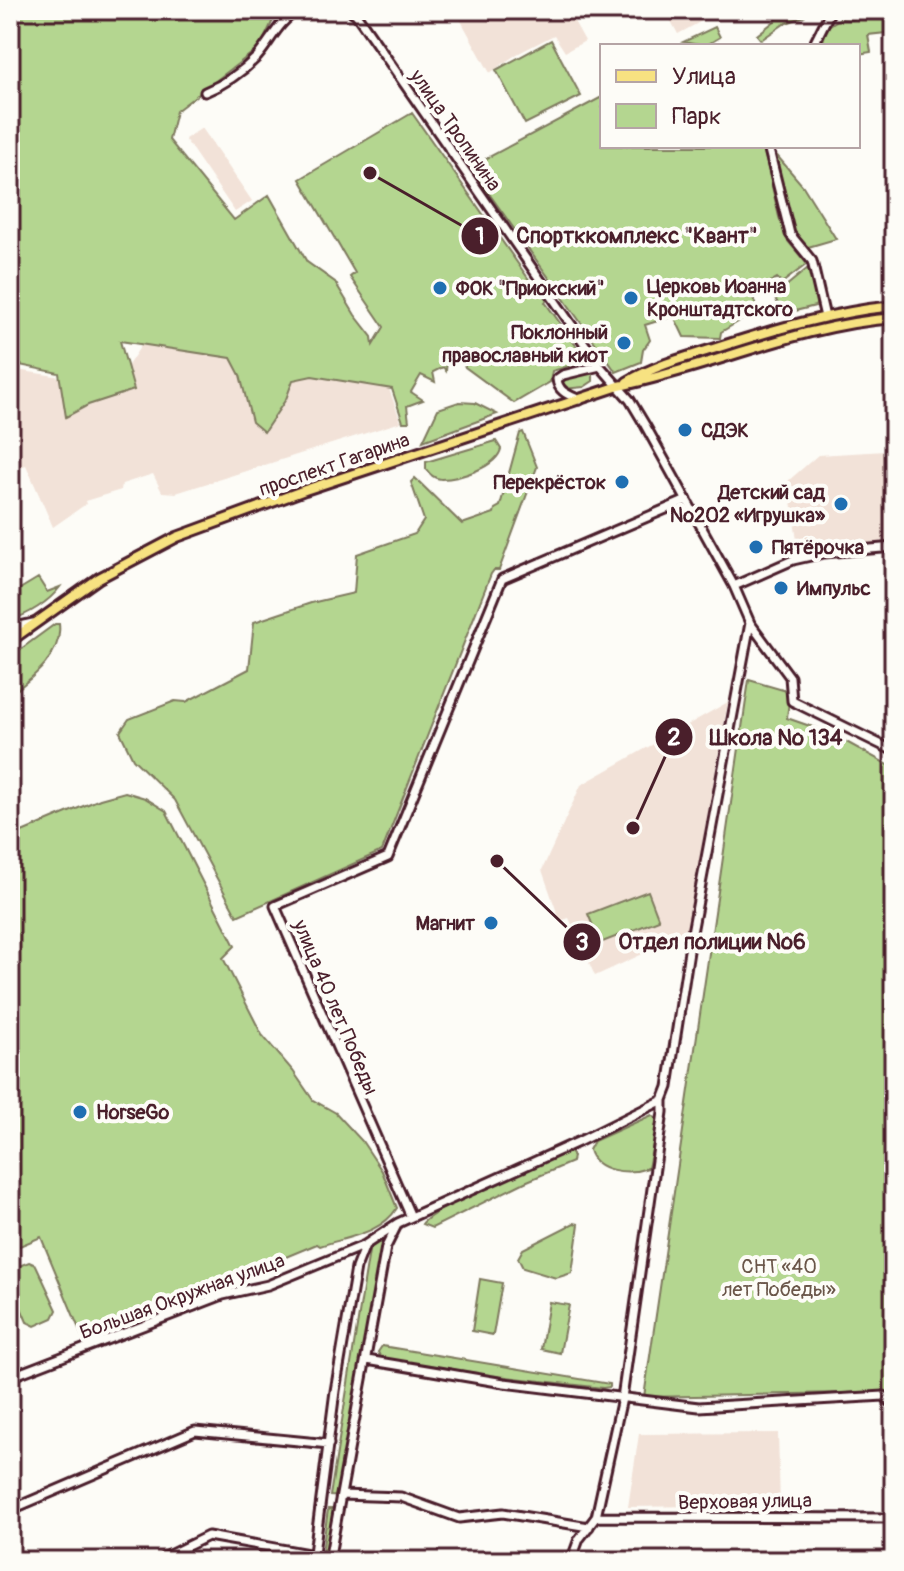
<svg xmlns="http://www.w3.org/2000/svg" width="904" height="1571" font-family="Pangolin,sans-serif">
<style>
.built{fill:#f2e2d8}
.green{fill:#b4d690;stroke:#7f7a5e;stroke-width:2}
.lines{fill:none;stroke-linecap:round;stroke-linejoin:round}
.minor-casing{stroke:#4a1f2b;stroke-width:13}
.major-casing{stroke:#4a1f2b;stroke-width:14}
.minor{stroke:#fdfcf7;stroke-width:7}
.major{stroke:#f7e281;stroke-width:8}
.poi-dot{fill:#1f6fb2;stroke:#fdfcf7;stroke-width:3}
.labels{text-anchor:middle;stroke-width:8;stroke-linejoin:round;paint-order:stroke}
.street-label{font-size:20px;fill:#4a1f2b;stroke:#fdfcf7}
.poi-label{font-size:20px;font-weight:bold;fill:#4a1f2b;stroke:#fdfcf7;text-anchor:start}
.park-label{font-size:20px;fill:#6a5649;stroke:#fdfcf7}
.leader{fill:none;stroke:#4a1f2b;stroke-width:3}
.callout-dot{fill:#4a1f2b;stroke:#fdfcf7;stroke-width:3}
.mark-label{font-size:24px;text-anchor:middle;font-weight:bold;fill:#fff}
.callout-label{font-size:22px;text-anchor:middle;font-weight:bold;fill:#4a1f2b;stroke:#fdfcf7;stroke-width:8;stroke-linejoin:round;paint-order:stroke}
</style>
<rect width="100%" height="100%" fill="#fdfcf7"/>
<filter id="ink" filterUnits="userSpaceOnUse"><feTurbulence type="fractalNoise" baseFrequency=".0125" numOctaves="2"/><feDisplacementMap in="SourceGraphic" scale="16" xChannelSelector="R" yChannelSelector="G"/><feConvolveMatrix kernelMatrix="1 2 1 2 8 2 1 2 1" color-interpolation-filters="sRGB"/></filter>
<g filter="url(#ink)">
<path class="built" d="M455,10h122l-7,4 15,27 -20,11 -11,-17 -37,19 -27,19z
M665,10h57l-44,24z
M202,128l50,73 -17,11 -50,-73z
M144,341l244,45 13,36 -225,71 -14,-1 -9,-18 -31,10 -1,6 -36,11 1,3 -33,23 -27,-62 -12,4 -4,-8v-92l45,7 55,17z
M885,451l3,4 5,85 -34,5 -61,2 -10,-66 30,-26z
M728,702l-42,232 -91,42 -26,-58 -9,3 -18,-51 39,-85z
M778,1433l2,72 -152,2 11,-73z"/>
<path class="green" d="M10,10h268l-18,37 -84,64 -7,29 65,80 35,-25 38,67 28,20 20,33 17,22 1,8 11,-18 -34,-50 5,-4 -55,-94 112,-66 123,175 2,-1 10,13 -2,2 42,59 -35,10 -2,11 -36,21 -49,-36 -4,-10 -14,3 -1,11 -3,-4 -10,5 2,10 -14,-7 -10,17 12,8 -16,6 2,16h-6l-11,-33 -80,-13 -19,4 -7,19 -22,33 -12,-10 -12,-47 -9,-17 -111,-17 14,49 -46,15 -22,12 -7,-44 -49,-10z
M894,11v13l-8,9 -18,2 3,17 -13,2v-8h-33l-2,-5 4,-14 12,-8 13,1 12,-8z
M781,16h24l-21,8 -23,16 -4,-5z
M715,27l5,10 -15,9 -22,-4z
M551,40l30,56 -56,28 -29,-54z
M602,97v49h161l16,71 8,23 20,24 -25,19 -5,-5 -26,15 5,12 -13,14 -22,13 -1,6 -36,-1 -10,-21 -29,9 5,15 -7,10 -2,12 -25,10 -146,-205z
M773,151l30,35 33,53 -28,8 -16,-17z
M808,268l9,35 -2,3 -32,8 -9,-18z
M589,373l4,1v7l-9,6 -21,2 -3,-6 4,-4z
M459,402l16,1 22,11 -74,27 15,-32z
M523,432l14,35 -38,103h-5l-3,4 -109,277 -145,65 -62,-116 -42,-41 -13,-27 9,-13 46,-18 11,1 63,-33 5,-47 57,-19 43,-10 3,-39 58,-20 9,-14 -13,-38 4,-4 47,46 32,-11 1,-4 5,-3 20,-73z
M496,441l5,8c-4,18 -42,30 -60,30 -7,0 -11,-5 -15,-10v-7z
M38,578l9,14 13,-5c-11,15 -32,28 -50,33v-25z
M55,624h4c4,31 -27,54 -49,71v-38z
M749,680l41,12 -3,26 43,15 64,35v624l-250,5z
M125,792l20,6 21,13 69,135 -12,12 39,77 31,36 20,29 23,13 26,28 20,30 15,37c-16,26 -50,29 -77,38l-3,-2 -233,97 -43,-104 -31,13v-413l90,-38z
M648,891l11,29 -59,23 -12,-29z
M652,1115l6,6 -10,47c-20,7 -53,4 -59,-18l5,-9z
M568,1150l5,6 -1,6 -47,20 -93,46 -10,-4c10,-16 121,-63 146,-74z
M574,1223l5,1 -7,49 -16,5 -33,-10 -5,-10 5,-9z
M385,1238l-21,119 -19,140 -15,-1 40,-251z
M29,1262l7,3 21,45 -4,8 -18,8 -8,-4 -17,-40 1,-13z
M480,1279l22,4 -9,52 -21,-4z
M549,1302l20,3 -9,48 -19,-4z
M382,1346l228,38v3l-7,1 -114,-13 -108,-17 -3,-6z
M328,1509h13l-9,52h-11z"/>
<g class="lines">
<g class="minor-casing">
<path id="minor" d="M350,10l6,4 244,352 30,34 15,25 89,161 16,37 -59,315 -23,149 -5,13v12l-41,286 -26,119 -17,22 -8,22
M813,46l18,-36
M205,92c20,-8 37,-20 52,-35 14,-16 22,-37 42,-47
M768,146l22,88 22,27 13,56
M580,400c-11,-5 -22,-8 -23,-21l6,-4 37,-9
M734,586l59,-26 31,-7 70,-6
M750,623l40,54 2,24 102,50
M10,628l23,-5
M411,1217l-136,-311 113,-49 114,-278 185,-79
M367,1360l137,23 195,24 185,-11 10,9
M10,1377l213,-82 45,-10 97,-40 33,-22 180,-81 85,-42
M341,1495l60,2 58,21 44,-5 86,14
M10,1510l185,-79 134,13
M596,1517l298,1
M157,1561l51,-25 106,19
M313,1561l22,-170 21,-123 9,-23
M329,1561l57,-314 11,-22"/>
</g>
<g class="major-casing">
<path id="major" d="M627,382c27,-16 56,-24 86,-33 59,-19 119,-37 181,-43
M10,641l89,-63 78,-41 128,-47 314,-104c93,-19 180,-61 275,-68"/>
</g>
<use href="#minor" class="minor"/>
<use href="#major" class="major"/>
</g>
</g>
<g class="poi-dot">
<circle cx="440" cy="288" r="8"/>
<circle cx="631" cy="298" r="8"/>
<circle cx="624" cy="343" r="8"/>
<circle cx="685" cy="430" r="8"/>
<circle cx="622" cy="482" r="8"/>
<circle cx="841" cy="504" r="8"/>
<circle cx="756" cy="547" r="8"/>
<circle cx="781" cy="588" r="8"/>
<circle cx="491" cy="923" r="8"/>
<circle cx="80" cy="1112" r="8"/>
</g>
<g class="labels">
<g class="street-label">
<text transform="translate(456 130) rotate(55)" y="7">улица Тропинина</text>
<text transform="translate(334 464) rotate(-19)" y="7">проспект Гагарина</text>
<text transform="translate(336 1007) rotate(67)" y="7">улица 40 лет Победы</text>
<text transform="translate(182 1296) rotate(-20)" y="7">Большая Окружная улица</text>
<text transform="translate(745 1501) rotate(-1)" y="7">Верховая улица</text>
</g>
<g class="poi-label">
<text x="647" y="293">Церковь Иоанна<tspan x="647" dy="23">Кронштадтского</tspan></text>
<text x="456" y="295">ФОК "Приокский"</text>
<text x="608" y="339" text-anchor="end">Поклонный<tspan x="608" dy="23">православный киот</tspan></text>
<text x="701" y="437">СДЭК</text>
<text x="606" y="489" text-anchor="end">Перекрёсток</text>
<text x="825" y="499" text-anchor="end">Детский сад<tspan x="825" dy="23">№202 «Игрушка»</tspan></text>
<text x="772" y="554">Пятёрочка</text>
<text x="797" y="595">Импульс</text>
<text x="475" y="930" text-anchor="end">Магнит</text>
<text x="96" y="1119">HorseGo</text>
</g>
<g class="park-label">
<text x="779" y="1273">СНТ «40<tspan x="779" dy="23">лет Победы»</tspan></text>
</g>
</g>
<path class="leader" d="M370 173L480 236M633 828L674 737M497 861L582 942"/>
<g class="callout-dot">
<circle cx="370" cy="173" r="8"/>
<circle cx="633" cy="828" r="8"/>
<circle cx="497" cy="861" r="8"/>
<circle cx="480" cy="236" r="20"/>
<circle cx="674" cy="737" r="20"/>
<circle cx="582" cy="942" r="20"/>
</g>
<g class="mark-label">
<text x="480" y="244">1</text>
<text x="674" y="745">2</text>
<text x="582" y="950">3</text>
</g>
<g class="callout-label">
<text x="637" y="243">Спортккомплекс "Квант"</text>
<text x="776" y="745">Школа № 134</text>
<text x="712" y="949">Отдел полиции №6</text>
</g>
<rect width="904" height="1571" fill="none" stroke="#fdfcf7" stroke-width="40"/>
<rect x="20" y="20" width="864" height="1531" fill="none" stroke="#4a1f2b" stroke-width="3" filter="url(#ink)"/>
<rect x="600" y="44" width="260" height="104" fill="#fdfcf7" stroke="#b5a4a5" stroke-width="2"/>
<rect x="616" y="70" width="40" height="12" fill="#f7e281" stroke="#b5a4a5" stroke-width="2"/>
<text x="672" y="84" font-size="24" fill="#4a1f2b">Улица</text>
<rect x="616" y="104" width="40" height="24" fill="#b4d690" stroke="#b5a4a5" stroke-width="2"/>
<text x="672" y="124" font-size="24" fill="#4a1f2b">Парк</text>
</svg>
